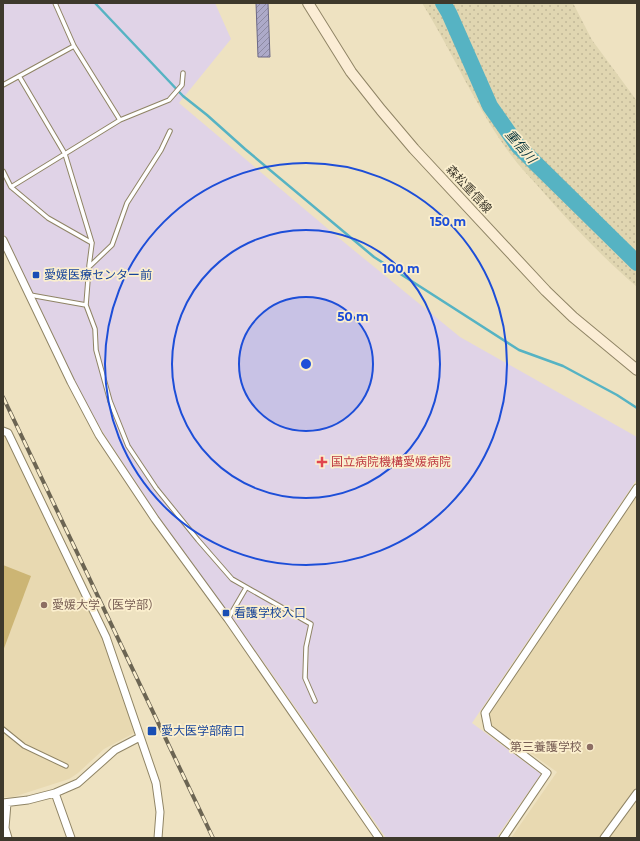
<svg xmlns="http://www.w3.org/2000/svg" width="640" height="841" font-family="Montserrat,'Noto Sans JP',sans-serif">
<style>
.built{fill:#e8d9b1}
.medical{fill:#e0d3e7}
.sand{fill:url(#sand-dots)}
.park{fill:#ccb574}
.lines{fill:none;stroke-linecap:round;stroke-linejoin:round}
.stream{stroke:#56b3c3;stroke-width:2.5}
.river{stroke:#56b3c3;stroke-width:16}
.building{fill:url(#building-hatch);stroke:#6c6986}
.service-casing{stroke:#8f8465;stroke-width:5.5}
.minor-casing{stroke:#8f8465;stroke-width:9}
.secondary-casing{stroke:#8f8465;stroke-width:12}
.service{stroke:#fff;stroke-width:3.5}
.minor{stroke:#fff;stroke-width:7}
.secondary{stroke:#fbedd5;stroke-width:10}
.rail-casing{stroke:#6c6553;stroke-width:4}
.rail{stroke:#fbefce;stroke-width:2.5;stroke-dasharray:8;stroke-linecap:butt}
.ring{fill:none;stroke:#1d4ed8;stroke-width:2}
.transit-dot{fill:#1a4fb4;stroke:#fbefce;stroke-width:1.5}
.health-dot{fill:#e0444e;stroke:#fbefce;stroke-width:1.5}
.education-dot{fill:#8d6e63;stroke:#fbefce;stroke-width:1.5}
.labels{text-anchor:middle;stroke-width:3.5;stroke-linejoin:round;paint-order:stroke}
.street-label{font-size:12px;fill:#3e392c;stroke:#fbefce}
.transit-label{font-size:12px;fill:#164399;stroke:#fbefce;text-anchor:start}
.health-label{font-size:12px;fill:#be3a42;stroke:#fbefce;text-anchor:start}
.education-label{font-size:12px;fill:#785e54;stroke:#fbefce;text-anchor:start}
.water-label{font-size:13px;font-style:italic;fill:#0b383f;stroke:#fbefce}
.centre{fill:#1d4ed8;stroke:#fbefce;stroke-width:2}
.ring-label{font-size:12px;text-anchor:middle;font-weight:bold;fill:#1d4ed8;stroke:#fbefce;stroke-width:3.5;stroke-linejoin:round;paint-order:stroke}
</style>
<defs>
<pattern id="sand-dots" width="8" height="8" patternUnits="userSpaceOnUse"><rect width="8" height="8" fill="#e0d6b1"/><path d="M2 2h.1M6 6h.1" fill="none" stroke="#c1b898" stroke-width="1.8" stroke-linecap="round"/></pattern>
<pattern id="building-hatch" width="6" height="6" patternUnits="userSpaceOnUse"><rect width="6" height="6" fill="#adaac9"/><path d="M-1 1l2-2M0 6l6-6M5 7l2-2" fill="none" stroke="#8e8ba3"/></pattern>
</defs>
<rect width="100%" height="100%" fill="#eee2c1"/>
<path class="built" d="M3,435l4,3 96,201 14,36 19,57 -32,17 -26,24 -9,6 -56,18h-10z
M637,495v343h-126l46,-66 -66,-47 -2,-11z"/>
<path class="medical" d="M3,3h212l16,36 -52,64 155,131 126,103 177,100v42l-165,244 69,51 -45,64h-110l-116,-167 -112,-155 -54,-82 -28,-48 -73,-154z"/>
<path class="sand" d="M422,3h151l19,37 45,61v186c-36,-31 -69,-66 -100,-102 -9,-10 -18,-19 -26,-30 -35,-47 -58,-102 -89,-152z"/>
<path class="park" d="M3,565l28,11 -28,75z"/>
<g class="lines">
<path class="stream" d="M95,3l88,93 24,19 38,34 129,108 145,93 44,16 54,29 20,13"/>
<path class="river" d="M443,3l6,10 41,93 28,40 119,117"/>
</g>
<path class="building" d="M256,3h12l2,54h-12z"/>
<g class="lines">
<g class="service-casing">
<path id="service" d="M55,3l19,43 46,74
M19,76l46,78 27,89 -3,23
M3,85l71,-39
M170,131l-9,19 -34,53 -15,42 -23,22 -3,38 9,24 1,21 14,51 18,45 28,42 42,52 34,39 79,45 -5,23 -1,31 10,23
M3,171l8,16 109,-67 49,-20 13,-15 1,-12
M11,187l37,31 44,25
M30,295l56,10
M228,619l18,-31
M3,729l21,17 42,20"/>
</g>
<g class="minor-casing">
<path id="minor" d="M3,240l68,142 28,53 56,84 73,100 151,219
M3,431l5,2 98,204 50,146 4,29 -2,26
M55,793l16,45
M3,803l25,-3 27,-7 23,-10 37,-33 25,-13
M7,803l-2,25 3,10
M503,838l44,-65 -59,-45 -3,-15 152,-225
M604,838l33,-45"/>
</g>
<g class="secondary-casing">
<path id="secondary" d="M308,3l43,69 30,38 33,39 132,142 27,26 64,53"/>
</g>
<use href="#service" class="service"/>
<use href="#minor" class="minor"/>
<use href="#secondary" class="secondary"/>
<g class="rail-casing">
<path id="rail" d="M3,397l210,441"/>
</g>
<use href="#rail" class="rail"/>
</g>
<circle cx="306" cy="364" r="67" fill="#1d4ed8" fill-opacity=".12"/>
<g class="ring">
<circle cx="306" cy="364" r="67"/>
<circle cx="306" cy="364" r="134"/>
<circle cx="306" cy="364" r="201"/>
</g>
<g class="transit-dot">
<rect x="32" y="271" width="8" height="8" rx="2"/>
<rect x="222" y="609" width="8" height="8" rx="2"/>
<rect x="147" y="726" width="10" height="10" rx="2"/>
</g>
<path class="health-dot" d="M320 456h4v4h4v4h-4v4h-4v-4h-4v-4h4z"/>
<g class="education-dot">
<circle cx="44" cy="605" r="4"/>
<circle cx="590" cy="747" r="4"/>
</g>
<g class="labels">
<g class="street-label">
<text transform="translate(469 189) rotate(47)" y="4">森松重信線</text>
</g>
<g class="transit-label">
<text x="44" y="279">愛媛医療センター前</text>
<text x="234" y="617">看護学校入口</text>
<text x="161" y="735">愛大医学部南口</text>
</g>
<g class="health-label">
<text x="331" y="466">国立病院機構愛媛病院</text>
</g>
<g class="education-label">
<text x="52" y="609">愛媛大学（医学部）</text>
<text x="582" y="751" text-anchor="end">第三養護学校</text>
</g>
<g class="water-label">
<text transform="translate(521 146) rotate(49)" y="5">重信川</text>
</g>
</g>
<circle cx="306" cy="364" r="6" class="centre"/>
<g class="ring-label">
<text x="448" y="226">150 m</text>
<text x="401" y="273">100 m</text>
<text x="353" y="321">50 m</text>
</g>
<rect width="640" height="841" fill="none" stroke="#3e392c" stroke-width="8"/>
</svg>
